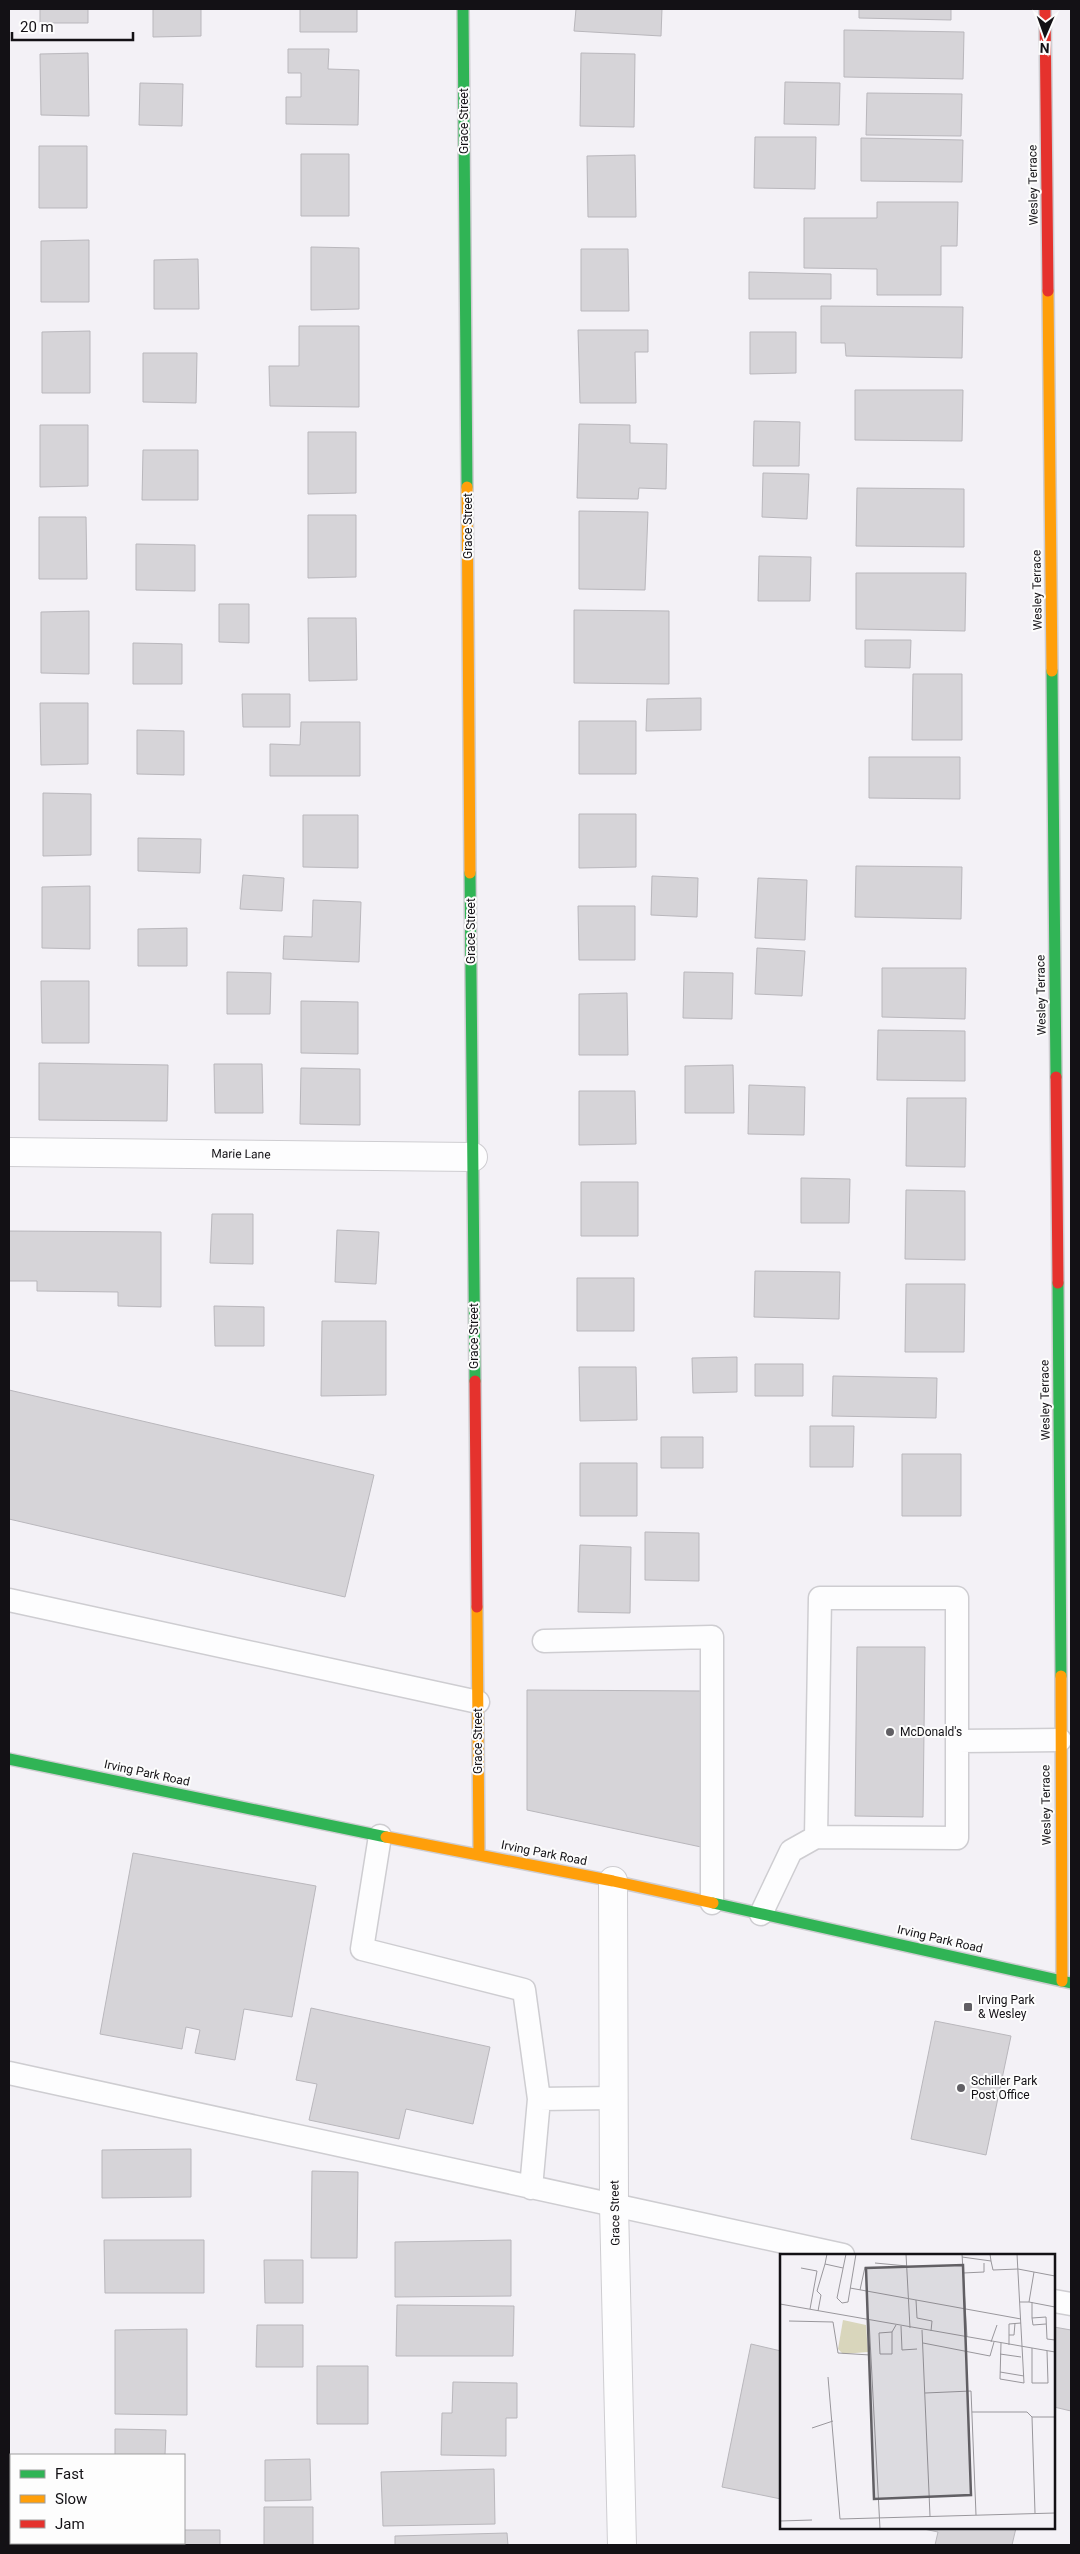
<svg xmlns="http://www.w3.org/2000/svg" width="1080" height="2554" font-family="Roboto,sans-serif">
<style>
.building{fill:#d6d4d8;stroke:#b9b7bc}
.lines{fill:none;stroke-linecap:round;stroke-linejoin:round}
.lane-casing{stroke:#cecdd1;stroke-width:25}
.street-casing{stroke:#cecdd1;stroke-width:30}
.fast-casing{stroke:#cecdd1;stroke-width:14}
.slow-casing{stroke:#cecdd1;stroke-width:14}
.jam-casing{stroke:#cecdd1;stroke-width:14}
.lane{stroke:#fdfdfe;stroke-width:22}
.street{stroke:#fdfdfe;stroke-width:28}
.fast{stroke:#30b455;stroke-width:11}
.slow{stroke:#ff9f0a;stroke-width:11}
.jam{stroke:#e5322d;stroke-width:11}
.poi-dot{fill:#615f64;stroke:#fdfdfd;stroke-width:2}
.labels{text-anchor:middle;stroke-width:4;stroke-linejoin:round;paint-order:stroke}
.street-label{font-size:12px;fill:#131115;stroke:#fdfdfd}
.poi-label{font-size:12px;fill:#131115;stroke:#fdfdfd;text-anchor:start}
.inset-road{fill:none;stroke:#99979c;stroke-width:1}
.view{fill:#615f64;fill-opacity:0.15;stroke:#615f64;stroke-width:2.5}
.inset-edge{fill:none;stroke:#131115;stroke-width:2.5}
</style>
<rect width="100%" height="100%" fill="#f3f1f6"/>
<path class="building" d="M40,9h48v14h-48z
M153,9h48v27l-48,1z
M300,9h57v23h-57z
M576,9h86l-1,27 -87,-5z
M859,9h92v11l-92,-2z
M844,30l120,2 -1,47 -119,-2z
M288,49h41l-1,20 31,1 -1,55 -72,-1v-27h15v-24h-13z
M88,53l1,63 -48,-1 -1,-61z
M581,53l54,1 -1,73 -54,-1z
M785,82l55,1 -1,42 -55,-1z
M140,83l43,1 -1,42 -43,-1z
M867,93l95,1 -1,42 -95,-1z
M755,137h61l-1,52 -61,-1z
M861,138l102,2 -1,42 -101,-1z
M39,146h48v62h-48z
M301,154h48v62h-48z
M635,155l1,62h-48l-1,-61z
M877,202h81l-1,44h-16v49h-64v-26l-73,-1v-50h73z
M89,240v62h-48v-61z
M311,247l48,1v61l-48,1z
M581,249h47l1,62h-48z
M198,259l1,50h-45v-49z
M749,272l82,2v25h-82z
M821,306l142,1 -1,51 -116,-2 -1,-13h-24z
M299,326h60v81l-89,-1 -1,-40h30z
M578,330h70v22h-13l1,51h-56z
M90,331v62h-48v-61z
M750,332h46v41l-46,1z
M143,353h54l-1,50 -53,-1z
M855,390h108l-1,51 -107,-1z
M754,421l46,1 -1,44h-46z
M579,424l51,1v18l37,1 -1,45 -27,-1 -1,11 -61,-1z
M40,425h48v61l-48,1z
M308,432h48v61l-48,1z
M143,450h55v50h-56z
M763,473l46,1 -2,45 -45,-2z
M857,488l107,1v58l-108,-1z
M579,511l69,1 -3,78 -66,-1z
M308,515h48v62l-48,1z
M39,517h47l1,62h-48z
M136,544l59,1v46l-59,-1z
M759,556l52,1 -1,44h-52z
M856,573h110l-1,58 -109,-2z
M219,604h30v39l-30,-1z
M574,610l95,1v73l-95,-1z
M89,611v63l-48,-1v-61z
M308,618h48l1,62 -48,1z
M865,640h46l-1,28 -45,-1z
M133,643l49,1v40h-49z
M913,674h49v66h-50z
M242,694h48v33h-47z
M701,698v32l-55,1 1,-32z
M40,703h48v61l-47,1z
M579,721h57v53h-57z
M301,722h59v54h-90v-32l30,1z
M137,730l47,1v44l-47,-1z
M869,757h91v42l-91,-1z
M43,793l48,1v61l-48,1z
M579,814h57v53l-57,1z
M303,815h55v53l-55,-1z
M138,838l63,1 -1,34 -62,-2z
M856,866l106,1 -1,52 -106,-2z
M243,875l41,3 -2,33 -42,-2z
M652,876l46,2 -1,39 -46,-2z
M758,878l49,2 -2,60 -50,-2z
M90,886v63l-48,-1v-61z
M313,900l48,2 -2,60 -76,-3 1,-23 28,1z
M578,906h57v54h-56z
M187,928v38h-49v-37z
M757,948l48,3 -3,45 -47,-2z
M882,968h84l-1,51 -83,-2z
M227,972l44,1 -1,41h-43z
M684,972l49,1 -1,46 -49,-1z
M41,981h48v62h-47z
M627,993l1,62h-49v-61z
M301,1001l57,1v52l-57,-1z
M878,1030l87,1v50l-88,-1z
M39,1063l129,2 -1,56 -128,-1z
M214,1064h48l1,49h-48z
M733,1065l1,48h-49v-47z
M301,1068l59,1v56l-60,-1z
M749,1085l56,2 -1,48 -56,-1z
M579,1091h56l1,53 -57,1z
M907,1098h59l-1,69 -59,-1z
M801,1178l49,1 -1,44h-48z
M581,1182h57v54h-57z
M906,1190l59,1v69l-60,-1z
M212,1214h41v50l-43,-1z
M337,1230l42,2 -3,52 -41,-2z
M9,1231l152,1v75l-43,-1v-14l-81,-1v-10h-28z
M755,1271l85,1 -1,47 -85,-2z
M577,1278h57v53h-57z
M906,1284h59l-1,68h-59z
M214,1306l50,1v39h-49z
M322,1321h64v74l-65,1z
M737,1357v35l-44,1 -1,-35z
M755,1364h48v32h-48z
M579,1367h57l1,53 -57,1z
M833,1376l104,2 -1,40 -104,-2z
M9,1390l365,85 -29,122 -336,-78z
M810,1426h44l-1,41h-43z
M661,1437h42v31h-42z
M902,1454h59v62h-59z
M580,1463h57v53h-57z
M645,1532l54,1v48l-54,-1z
M580,1545l51,2 -1,66 -52,-1z
M857,1647h68l-2,170 -68,-1z
M527,1690l176,1 -2,156 -174,-37z
M133,1853l183,33 -24,131 -48,-8 -9,51 -40,-7 5,-23 -14,-3 -4,22 -82,-15z
M311,2008l179,39 -17,77 -67,-15 -7,30 -90,-19 8,-36 -21,-4z
M935,2021l76,15 -25,119 -75,-16z
M191,2149v48l-89,1v-48z
M312,2171l46,1 -1,86h-46z
M104,2240h100v53h-99z
M511,2240v56l-116,1v-55z
M264,2260h39v43h-38z
M397,2305l117,1 -1,50h-117z
M257,2325h46v42h-47z
M1054,2327l17,3v81l-17,-4z
M187,2329v86l-72,-1v-84z
M751,2344l30,7v148l-59,-12z
M317,2366h51v58h-51z
M453,2382l64,1v35h-11v38l-65,-1 1,-42h10z
M115,2429l51,1 -1,25h-50z
M310,2459l1,41 -46,1v-41z
M494,2469l1,55 -112,2 -2,-54z
M264,2507h49v38h-49z
M919,2528h97l-4,17h-77l3,-13z
M184,2530h36v15h-89v-2h53z
M507,2533l1,12h-113v-9z"/>
<g class="lines">
<g class="lane-casing">
<path id="lane" d="M9,1600l469,102
M544,1641l168,-4v266
M957,1741l103,-1
M380,1836l-18,113 162,41 15,109 -8,89
M761,1914l30,-63 25,-14 141,1v-240h-137l-4,239
M9,2073l834,182
M539,2099l75,-1
M1054,2301l17,3"/>
</g>
<g class="street-casing">
<path id="street" d="M9,1152l464,5
M613,1881l1,325 8,339"/>
</g>
<g class="fast-casing">
<path id="fast" d="M463,9l4,478
M1052,671l4,406
M470,873l5,508
M1058,1283l3,393
M9,1759l377,78
M713,1903l358,80"/>
</g>
<g class="slow-casing">
<path id="slow" d="M1048,291l4,380
M467,487l3,386
M477,1607l2,247
M1061,1676l1,305
M386,1837l227,44 100,22"/>
</g>
<g class="jam-casing">
<path id="jam" d="M1045,9l3,282
M1056,1077l2,206
M475,1381l2,226"/>
</g>
<use href="#lane" class="lane"/>
<use href="#street" class="street"/>
<use href="#fast" class="fast"/>
<use href="#slow" class="slow"/>
<use href="#jam" class="jam"/>
</g>
<g class="poi-dot">
<circle cx="890" cy="1732" r="5"/>
<rect x="963" y="2002" width="10" height="10" rx="2.5"/>
<circle cx="961" cy="2088" r="5"/>
</g>
<g class="labels">
<g class="street-label">
<text transform="translate(464 121) rotate(-90)" y="4">Grace Street</text>
<text transform="translate(1033 185) rotate(-91)" y="4">Wesley Terrace</text>
<text transform="translate(468 526) rotate(-90)" y="4">Grace Street</text>
<text transform="translate(1037 590) rotate(-91)" y="4">Wesley Terrace</text>
<text transform="translate(471 931) rotate(-90)" y="4">Grace Street</text>
<text transform="translate(1041 995) rotate(-91)" y="4">Wesley Terrace</text>
<text transform="translate(241 1154) rotate(1)" y="4">Marie Lane</text>
<text transform="translate(474 1336) rotate(-90)" y="4">Grace Street</text>
<text transform="translate(1045 1400) rotate(-91)" y="4">Wesley Terrace</text>
<text transform="translate(478 1741) rotate(-90)" y="4">Grace Street</text>
<text transform="translate(147 1773) rotate(12)" y="4">Irving Park Road</text>
<text transform="translate(1046 1805) rotate(-91)" y="4">Wesley Terrace</text>
<text transform="translate(544 1853) rotate(11)" y="4">Irving Park Road</text>
<text transform="translate(940 1939) rotate(13)" y="4">Irving Park Road</text>
<text transform="translate(615 2213) rotate(-91)" y="4">Grace Street</text>
</g>
<g class="poi-label">
<text x="900" y="1736">McDonald's</text>
<text x="978" y="2004">Irving Park<tspan x="978" dy="14">&amp; Wesley</tspan></text>
<text x="971" y="2085">Schiller Park<tspan x="971" dy="14">Post Office</tspan></text>
</g>
</g>
<g transform="translate(780 2254)">
<rect width="275" height="275" fill="#f3f1f6"/>
<path d="M63,66l23,5 2,27 -25,2 -5,-5z" fill="#d9d6bc"/>
<path class="inset-road" d="M47,0l-2,10 18,4M126,0l4,74M182,0l5,83M182,3l29,4 -1,-7M211,7l2,9 25,-1 37,7M95,9l32,3M21,14l16,3 -7,38M183,19l21,-1v-9M70,34l171,31M80,36l5,-23M136,46l1,18 15,3 -1,10M240,48h9l5,-30M249,48l26,5M252,48v16l14,-1 1,22 8,1M62,49l6,-1 8,-48M62,49l-5,-5 9,-44M0,50l275,48M38,57l3,-16 -4,-4 8,-27M252,64l1,7 13,-1M89,66l11,209M9,67l44,1 5,31 32,2M121,72l1,24 15,-1M142,76l8,186M112,78l-13,1 1,21h12v-22l4,-7M229,81h5l1,-12M211,88l6,-17M143,89l67,13 4,-14M221,89l-1,36 24,4 -7,-129M229,91v-21l12,-1M252,94v35h16l-1,-32M220,100l21,3M220,118l24,4M48,123l12,142 215,-6M145,139l46,-2 5,124M192,158h55l5,5h23M252,163l3,96M32,174l21,-7M0,267l32,-1"/>
<path class="view" d="M183,11l8,230 -97,4 -8,-231z"/>
<rect width="275" height="275" class="inset-edge"/>
</g>
<rect width="1080" height="2554" fill="none" stroke="#131115" stroke-width="20"/>
<rect x="10" y="2454" width="175" height="90" fill="#fdfdfd" stroke="#9f9fa0"/>
<rect x="20" y="2470" width="25" height="8" fill="#30b455" stroke="#9f9fa0"/>
<text x="55" y="2479" font-size="15" fill="#131115">Fast</text>
<rect x="20" y="2495" width="25" height="8" fill="#ff9f0a" stroke="#9f9fa0"/>
<text x="55" y="2504" font-size="15" fill="#131115">Slow</text>
<rect x="20" y="2520" width="25" height="8" fill="#e5322d" stroke="#9f9fa0"/>
<text x="55" y="2529" font-size="15" fill="#131115">Jam</text>
<g transform="translate(1045 35) rotate(182)" stroke="#fdfdfd" stroke-width="4" paint-order="stroke">
<path d="M0-4L9 19L0 12L-9 19Z" fill="#131115"/>
<text y="-8" font-size="14" font-weight="bold" text-anchor="middle" fill="#131115">N</text>
</g>
<path d="M12 32v8h121v-8" fill="none" stroke="#131115" stroke-width="2.5"/>
<text x="20" y="32" font-size="15" fill="#131115" stroke="#fdfdfd" stroke-width="4" paint-order="stroke">20 m</text>
</svg>
